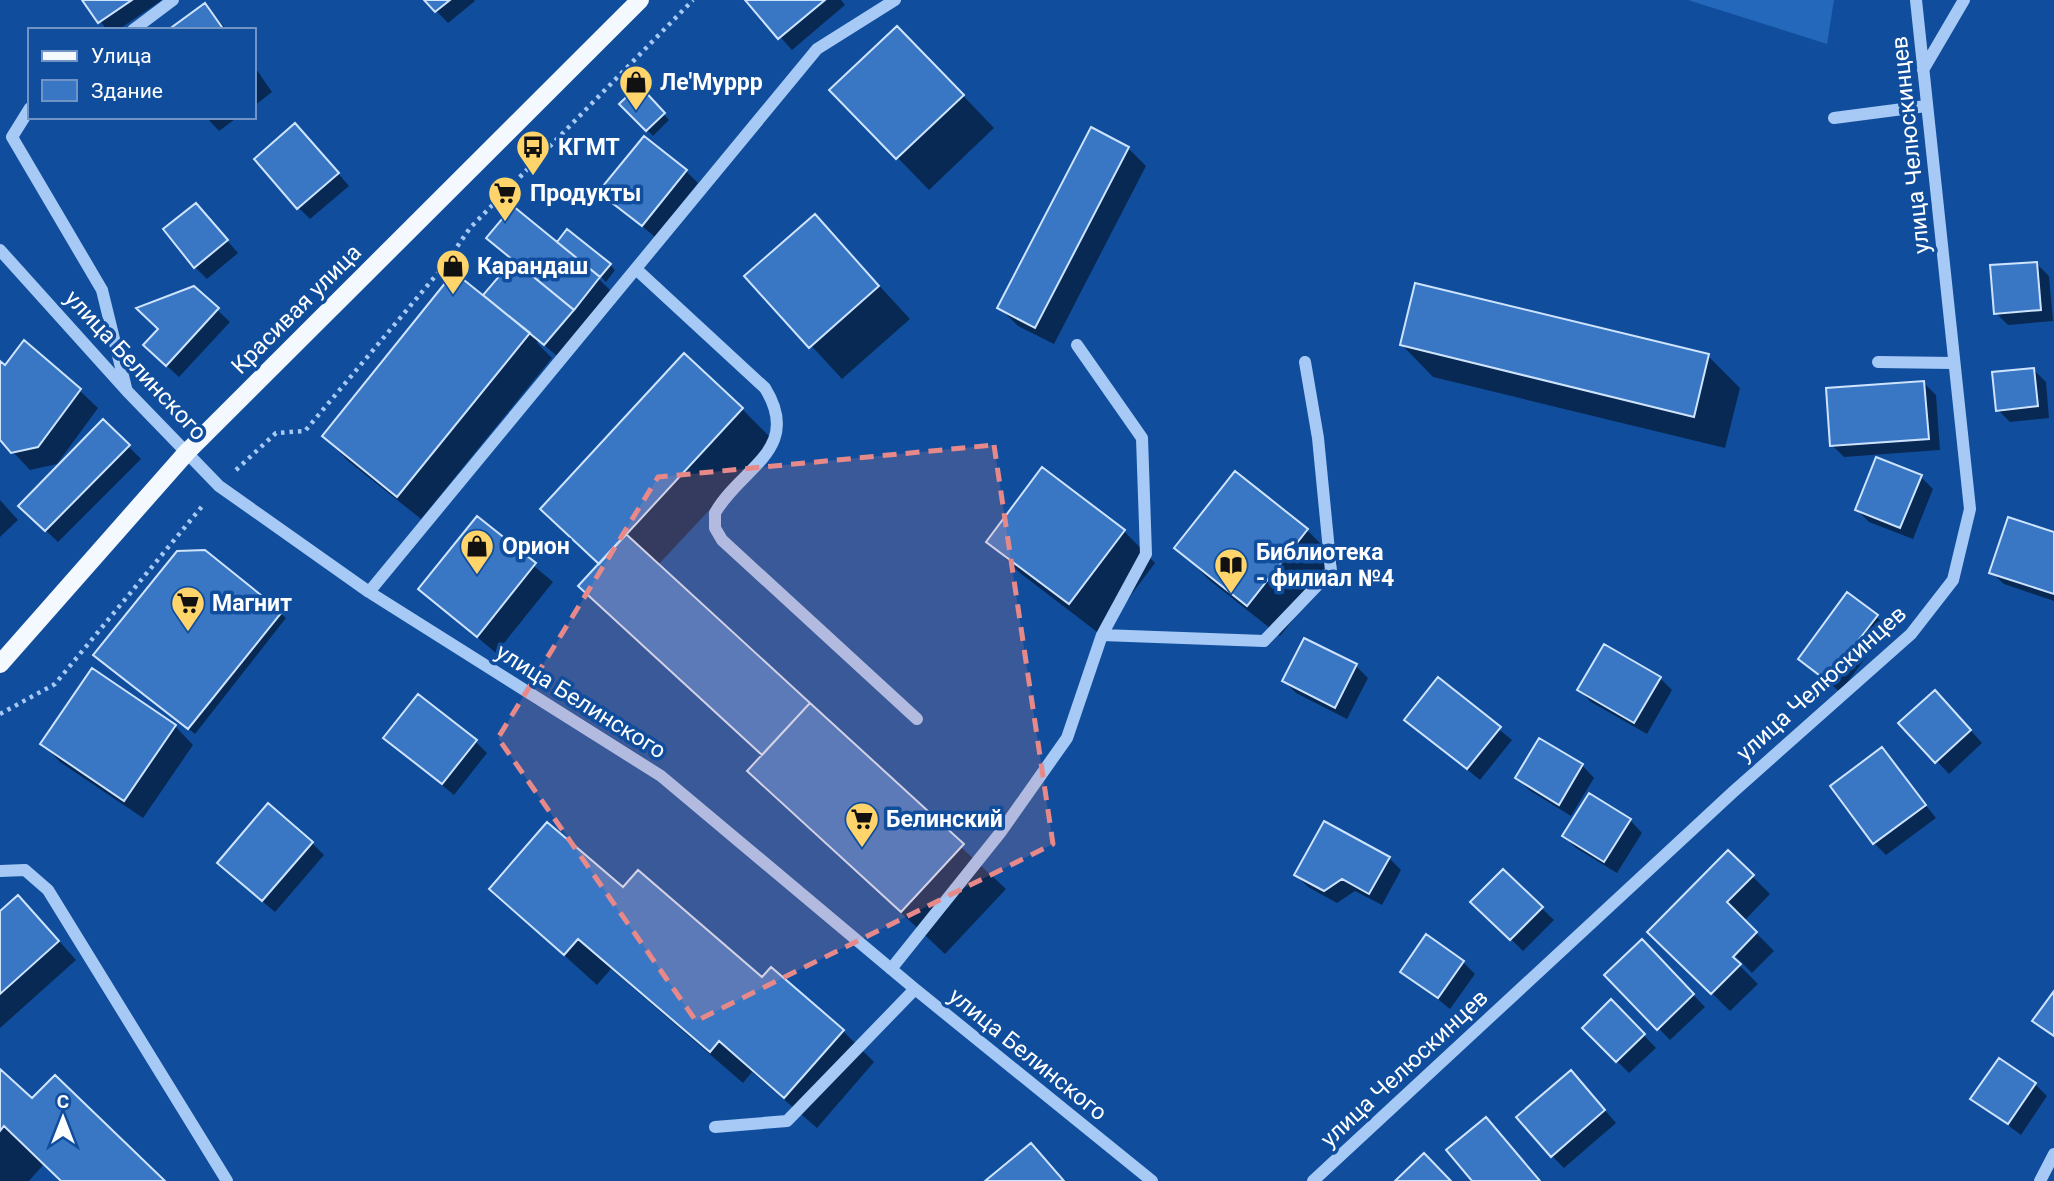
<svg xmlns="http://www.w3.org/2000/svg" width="2054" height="1181" font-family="Roboto,sans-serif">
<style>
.green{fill:#2368bb}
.shadow{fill:#0007}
.building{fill:#3977c4;stroke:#cee4fe;stroke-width:2}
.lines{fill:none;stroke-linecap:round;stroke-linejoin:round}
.path{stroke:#a6c9f5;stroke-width:4.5;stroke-dasharray:3.5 5;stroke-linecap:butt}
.minor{stroke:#a6c9f5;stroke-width:12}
.major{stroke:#f4f8ff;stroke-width:18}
.marked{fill:#e88989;fill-opacity:0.2;stroke:#e88989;stroke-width:5;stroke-dasharray:14 9;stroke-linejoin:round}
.labels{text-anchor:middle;stroke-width:7;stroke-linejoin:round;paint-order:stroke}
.poi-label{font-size:23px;font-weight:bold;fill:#fff;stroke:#104e9d;text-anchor:start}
.street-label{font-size:23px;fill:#fff;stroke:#104e9d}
</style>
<rect width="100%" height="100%" fill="#104e9d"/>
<path class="green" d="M1688,0h146l-7,44z"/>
<path class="shadow" d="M84,0h78l-44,30h-11z
M426,0h48l1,1 -27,22z
M747,0h94l4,5 -53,45z
M205,5l22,25h-56z
M929,60l65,68 -65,62 -97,-100z
M254,66l18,26 -18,14z
M639,88l30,32 -16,16 -31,-32z
M206,117h32l-19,14z
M307,137l42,49 -39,33 -12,-12z
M1128,148l18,18 -92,178 -36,-18 -19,-19z
M686,171l12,12 -43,54 -54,-45z
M196,205l42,48 -31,26 -12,-12z
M815,216l95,103 -68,60 -95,-103z
M489,238l76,13 45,14 5,5 -9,12 -5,-5 -2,2 12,12 -54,65 -18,-15 -2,2 15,15 -131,161 -74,-59 -23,-24 170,-133 20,-42z
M2037,264l12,12 4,45 -45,4 -12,-12z
M194,288l36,34 -51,55 -22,-20z
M1402,345l306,11 32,32 -15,60 -292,-71z
M0,363l79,27 19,18 -41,56 -27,6 -30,-32z
M2033,369l13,13 3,36 -39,4 -12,-12z
M1924,383l12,12 4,55 -96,7 -12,-12z
M742,409l32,32 -116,124 348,324 -61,65 -195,-183 13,-15 -150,-139 -13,-52 -58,-56z
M103,421l38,38 -83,83 -38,-36z
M1236,473l71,57 32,32 -59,74 -72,-57 -31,-32z
M1921,477l12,12 -20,50 -44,-17 -12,-12z
M0,500l18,20 -18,17z
M477,518l76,64 -57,71 -76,-64z
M1124,531l31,32 -54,72 -81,-62 -32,-32z
M2054,534v67l-50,-17 -13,-12z
M280,613l6,5 -91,116 -94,-74z
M1876,616l12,12 -48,64 -40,-33z
M1356,666l12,12 -21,41 -51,-26 -12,-12z
M1660,678l12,12 -25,44 -56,-32 -12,-12z
M1438,680l74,60 -32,40 -74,-60z
M1947,704l35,39 -33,31 -48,-51z
M175,726l18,19 -50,73 -83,-56 -18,-19z
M385,738l90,3 12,12 -33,42z
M1882,750l54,68 -50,37 -12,-12z
M1582,765l12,13 -23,38 -42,-26 -12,-12z
M1630,820l12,13 -25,40 -41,-25 -12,-12z
M312,843l12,12 -49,57 -44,-37z
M1728,852l42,42 -26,27 30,30 -22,22 -24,-24 -2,3 32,32 -28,27 -80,-79z
M1389,858l12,12 -19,35 -27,-14 -18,12 -29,-16 -12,-12z
M1503,871l51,49 -31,31 -50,-49z
M491,889l132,1 220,141 31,31 -57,66 -65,-56 -9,11 -132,-114 -14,16z
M0,913l36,2 40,45 -76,68z
M1654,954l51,53 -35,33 -63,-65z
M1463,962l12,12 -25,35 -47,-38z
M1611,1001l45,47 -27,25 -45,-45z
M0,1071l32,30 130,80h-100l-18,-17 -15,17h-29z
M2035,1084l12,12 -26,39 -48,-36z
M1583,1085l33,38 -52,45 -12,-12z"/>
<path class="building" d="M82,0h50l-34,23z
M424,0h26l-15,12z
M745,0h80l-47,39z
M205,3l19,27h-56z
M897,26l67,69 -68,64 -67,-69z
M639,85l26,28 -19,18 -27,-27z
M295,123l44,50 -42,36 -43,-50z
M1091,127l38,20 -94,181 -38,-20z
M644,136l43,34 -45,56 -44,-34z
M196,203l32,37 -34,28 -31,-39z
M513,206l87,71 -26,33 -88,-72z
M815,214l64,72 -70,62 -65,-72z
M567,229l44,35 -11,13 -43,-35z
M513,260l61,50 -30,35 -61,-50z
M2037,262l4,48 -47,4 -4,-49z
M454,272l76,61 -133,164 -75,-61z
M1415,283l294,71 -15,63 -294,-72z
M194,286l25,22 -53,58 -23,-21 15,-16 -22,-21z
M24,340l57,49 -43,58 -27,6 -11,-13v-79l5,4z
M684,353l59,55 -144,156 -59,-55z
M2034,368l4,38 -42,5 -4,-39z
M1924,381l5,58 -99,7 -4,-58z
M103,419l27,26 -85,86 -27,-25z
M1876,457l46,18 -22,53 -45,-18z
M1042,467l83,63 -56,74 -83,-62z
M1235,471l73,58 -61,77 -73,-58z
M477,516l59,47 -59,74 -59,-48z
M2008,517l46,15v62l-65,-21z
M626,534l184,169 -48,52 -184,-169z
M205,550l77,62 -94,117 -95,-74 84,-104z
M1847,592l31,23 -51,66 -29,-22z
M1304,638l53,26 -22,44 -53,-27z
M1604,644l57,33 -27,46 -57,-33z
M92,668l84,57 -52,76 -84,-57z
M1438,677l63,50 -34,42 -63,-49z
M1935,690l36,40 -36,33 -37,-40z
M418,694l59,46 -35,44 -59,-46z
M810,703l154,141 -63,68 -154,-141z
M1539,738l44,26 -24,41 -44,-27z
M1882,747l44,58 -53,39 -43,-58z
M1589,793l42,26 -27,43 -42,-26z
M268,803l45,39 -51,59 -45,-38z
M1324,821l66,36 -21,37 -27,-15 -18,12 -30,-16z
M547,822l76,65 15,-17 124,107 9,-10 73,63 -60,68 -65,-57 -9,11 -132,-113 -14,16 -75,-66z
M1728,850l26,25 -27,27 30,30 -24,25 8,7 -30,30 -64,-62z
M1503,869l40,38 -33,33 -40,-38z
M18,895l41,46 -59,53v-83z
M1426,934l38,27 -26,37 -38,-26z
M1642,939l52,55 -37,36 -53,-55z
M2054,991v45l-22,-15z
M1611,999l34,35 -29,28 -34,-34z
M1999,1058l37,25 -28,41 -38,-25z
M0,1069l32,29 23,-23 110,106h-104l-57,-55 -4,5z
M1571,1070l34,40 -54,47 -35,-40z
M1486,1117l54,64h-68l-26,-31z
M1031,1143l33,38h-79z
M1424,1153l27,28h-56z"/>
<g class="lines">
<path class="path" d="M236,470l40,-37 29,-2 138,-164 27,-39 223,-228
M0,714l55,-30 149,-180"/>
<path class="minor" d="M133,30l40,-30
M1923,70l41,-70
M30,108l-18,29 90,153 24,98
M1834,118l92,-12
M0,250l127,141 92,95 150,106 292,184 254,213 237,192
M636,269l129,119c38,62 -24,79 -50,125v15l7,12 195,179
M1878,362l75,1
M369,592l448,-543 78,-49
M1102,635l162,6 67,-70 -13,-133 -13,-76
M0,871l25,-1 23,20 179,291
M891,969l109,-136 67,-95 35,-103 44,-81 -4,-116 -65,-93
M715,1127l72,-6 128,-132
M1313,1181l420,-389 178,-158 42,-54 17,-71 -54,-509
M2040,1181l14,-27"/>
<path class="major" d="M0,664l187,-212 453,-452"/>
</g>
<path class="marked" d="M994,445l59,399 -357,177 -198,-283 160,-261z"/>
<defs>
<g id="shop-pin" transform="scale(1.75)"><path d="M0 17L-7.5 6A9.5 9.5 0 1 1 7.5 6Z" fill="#ffd46a" stroke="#104e9d"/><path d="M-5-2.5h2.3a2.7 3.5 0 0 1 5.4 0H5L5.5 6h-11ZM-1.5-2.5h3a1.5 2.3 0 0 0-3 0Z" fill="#111"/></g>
<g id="bus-pin" transform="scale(1.75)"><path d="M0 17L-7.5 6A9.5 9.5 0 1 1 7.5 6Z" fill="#ffd46a" stroke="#104e9d"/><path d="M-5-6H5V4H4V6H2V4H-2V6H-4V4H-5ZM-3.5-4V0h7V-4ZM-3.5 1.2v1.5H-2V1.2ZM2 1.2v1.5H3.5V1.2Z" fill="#111"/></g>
<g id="supermarket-pin" transform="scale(1.75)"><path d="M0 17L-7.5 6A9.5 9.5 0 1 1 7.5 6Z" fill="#ffd46a" stroke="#104e9d"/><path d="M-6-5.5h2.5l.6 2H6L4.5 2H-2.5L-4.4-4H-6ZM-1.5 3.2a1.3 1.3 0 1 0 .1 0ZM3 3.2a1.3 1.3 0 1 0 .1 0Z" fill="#111"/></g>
<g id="library-pin" transform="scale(1.75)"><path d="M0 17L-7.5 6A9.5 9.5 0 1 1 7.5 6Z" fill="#ffd46a" stroke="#104e9d"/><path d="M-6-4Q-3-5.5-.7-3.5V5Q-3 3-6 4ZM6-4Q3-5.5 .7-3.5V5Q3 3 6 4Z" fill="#111"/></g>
</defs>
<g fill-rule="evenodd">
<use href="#shop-pin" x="636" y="82"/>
<use href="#bus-pin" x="533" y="147"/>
<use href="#supermarket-pin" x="505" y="193"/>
<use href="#shop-pin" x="453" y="266"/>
<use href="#shop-pin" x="477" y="546"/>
<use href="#library-pin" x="1231" y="565"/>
<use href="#supermarket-pin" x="188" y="603"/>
<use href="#supermarket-pin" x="862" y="819"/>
</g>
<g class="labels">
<g class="poi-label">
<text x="660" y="90">Ле'Муррр</text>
<text x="558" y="155">КГМТ</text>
<text x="530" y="201">Продукты</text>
<text x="477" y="274">Карандаш</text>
<text x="502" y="554">Орион</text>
<text x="1256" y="560">Библиотека<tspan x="1256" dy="26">- филиал №4</tspan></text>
<text x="212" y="611">Магнит</text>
<text x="886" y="827">Белинский</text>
</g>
<g class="street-label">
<text transform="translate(1910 145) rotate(-96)" y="8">улица Челюскинцев</text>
<text transform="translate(296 309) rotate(-45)" y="8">Красивая улица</text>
<text transform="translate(136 365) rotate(47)" y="8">улица Белинского</text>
<text transform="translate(1821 683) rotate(-42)" y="8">улица Челюскинцев</text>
<text transform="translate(581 701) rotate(32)" y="8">улица Белинского</text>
<text transform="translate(1028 1054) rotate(39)" y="8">улица Белинского</text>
<text transform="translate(1404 1068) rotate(-43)" y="8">улица Челюскинцев</text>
</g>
</g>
<rect x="28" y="28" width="228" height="91" fill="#104e9d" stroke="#7095c4" stroke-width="2"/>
<rect x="42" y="51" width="35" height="10" fill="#f4f8ff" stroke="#7095c4" stroke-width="2"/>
<text x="91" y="63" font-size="21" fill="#ffffff">Улица</text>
<rect x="42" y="80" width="35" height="21" fill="#3977c4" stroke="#7095c4" stroke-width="2"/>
<text x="91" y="98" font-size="21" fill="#ffffff">Здание</text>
<g transform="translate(63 1118)" stroke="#104e9d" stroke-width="5" paint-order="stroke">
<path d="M0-5L12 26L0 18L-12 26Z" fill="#ffffff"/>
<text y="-10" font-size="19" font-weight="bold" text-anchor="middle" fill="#ffffff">С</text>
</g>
</svg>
